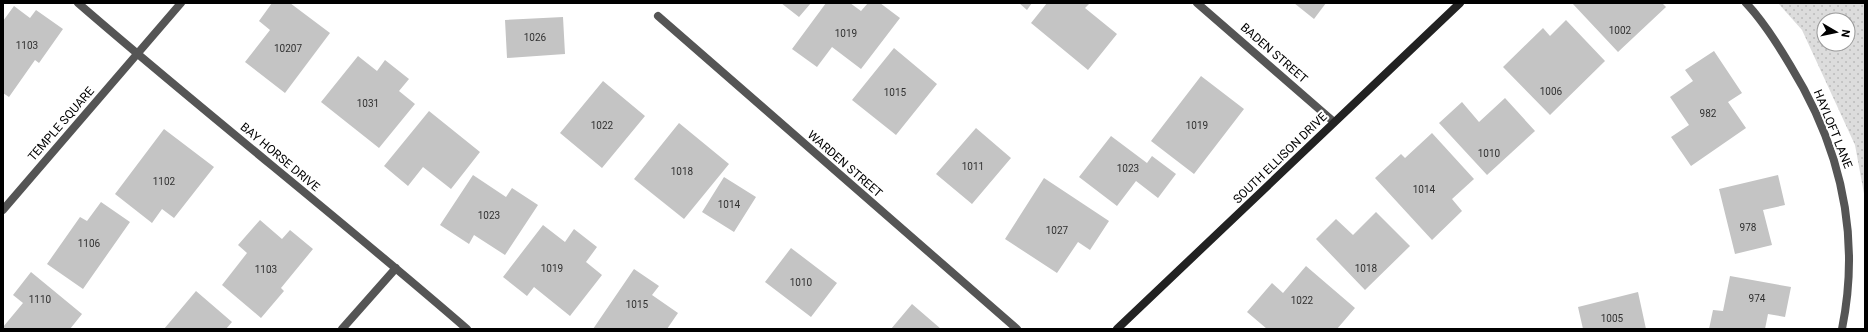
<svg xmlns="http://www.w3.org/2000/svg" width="1868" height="332" font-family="Roboto,sans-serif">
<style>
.park{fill:url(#park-dots);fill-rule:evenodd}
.building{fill:#c4c4c4}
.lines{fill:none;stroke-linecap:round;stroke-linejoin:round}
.street{stroke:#555;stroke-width:8}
.secondary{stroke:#222;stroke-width:8}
.labels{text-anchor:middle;stroke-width:4;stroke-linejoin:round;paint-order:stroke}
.number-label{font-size:10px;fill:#313131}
.street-label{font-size:12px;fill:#000;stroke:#fff}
</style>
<defs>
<pattern id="park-dots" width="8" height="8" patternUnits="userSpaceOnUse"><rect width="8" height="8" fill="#dcdcdc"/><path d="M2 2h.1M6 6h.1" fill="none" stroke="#bbb" stroke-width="1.8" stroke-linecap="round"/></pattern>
</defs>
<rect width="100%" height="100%" fill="#fff"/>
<path class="park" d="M1778,3h87v196l-10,-54 -53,-115zM1824,20h24v24h-24z"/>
<path class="building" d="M272,3h18l40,30 -45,60 -40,-31 25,-32 -11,-9z
M781,3h30l-12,14z
M826,3h24l11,8 7,-8h12l20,15 -39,51 -29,-22 -15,20 -25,-18z
M1019,3h13l-5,7z
M1047,3h43l-5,5 32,26 -29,36 -57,-47z
M1294,3h32l-12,16z
M1572,3h90l4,4 -48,45z
M14,6l16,12 6,-8 27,19 -24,34 -4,-3 -26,37 -6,-4v-72z
M563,17l2,37 -58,4 -2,-38z
M1566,20l39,41 -55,54 -47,-48 40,-39 7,8z
M894,48l43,36 -41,51 -44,-35z
M1714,51l28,42 -14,9 18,26 -55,38 -20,-29 18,-12 -19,-28 23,-16 -8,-11z
M358,56l19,15 8,-11 24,19 -10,12 16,13 -36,44 -58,-46z
M1201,76l43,33 -50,65 -43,-33z
M603,81l42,35 -43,52 -42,-35z
M1505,98l30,33 -48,44 -48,-52 23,-21 17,20z
M429,111l51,41 -29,37 -28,-22 -15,19 -24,-20z
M679,123l50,41 -45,55 -50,-40z
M976,128l35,30 -39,46 -36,-30z
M164,129l50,38 -40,51 -12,-9 -10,14 -37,-29z
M1432,133l42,46 -22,20 10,12 -30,29 -57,-62 26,-24 4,4z
M1111,136l36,27 5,-7 24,18 -18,24 -22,-17 -19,25 -38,-29z
M473,175l33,22 6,-9 26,17 -33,50 -31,-20 -5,9 -29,-19z
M1778,175l7,30 -22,5 9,35 -37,9 -16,-65z
M724,177l32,20 -22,35 -32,-20z
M1044,178l65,43 -19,29 -12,-8 -21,31 -52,-34z
M101,202l29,20 -47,67 -36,-25 33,-47 7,4z
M1376,212l34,34 -45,44 -49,-51 20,-20 17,16z
M260,220l22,19 8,-9 23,19 -32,39 3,3 -23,27 -39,-33 25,-32 -9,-8z
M543,225l22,17 9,-13 23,18 -11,15 16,13 -32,41 -36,-29 -7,9 -24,-19z
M791,248l46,35 -26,34 -46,-35z
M1306,266l49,42 -18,21h-70l-20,-17 25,-29 11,10z
M634,269l25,17 -7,9 26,18 -11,16h-74z
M31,272l51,42 -12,15h-67v-2l20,-24 -10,-8z
M1730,276l61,11 -6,30 -17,-3 -3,15h-56l4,-19 10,1z
M196,291l36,31 -6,7h-62z
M1638,292l8,37h-63l-5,-22z
M912,304l29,25h-50z"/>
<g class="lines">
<path class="street" d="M78,3c128,111 261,215 389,326
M1197,3l137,119
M1746,3c17,18 31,40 44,62 50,81 71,170 52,264
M658,16l359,313
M3,210l178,-207
M342,329l54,-61"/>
<path class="secondary" d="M1117,329l343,-326"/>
</g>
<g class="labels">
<g class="number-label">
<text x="1620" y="34">1002</text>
<text x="846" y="37">1019</text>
<text x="535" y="41">1026</text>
<text x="27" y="49">1103</text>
<text x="288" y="52">10207</text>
<text x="1551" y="95">1006</text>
<text x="895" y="96">1015</text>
<text x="368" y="107">1031</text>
<text x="1708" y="117">982</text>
<text x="602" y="129">1022</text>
<text x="1197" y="129">1019</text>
<text x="1489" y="157">1010</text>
<text x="973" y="170">1011</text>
<text x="1128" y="172">1023</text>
<text x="682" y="175">1018</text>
<text x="164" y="185">1102</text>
<text x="1424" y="193">1014</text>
<text x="729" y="208">1014</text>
<text x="489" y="219">1023</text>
<text x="1748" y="231">978</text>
<text x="1057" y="234">1027</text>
<text x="89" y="247">1106</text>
<text x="552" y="272">1019</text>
<text x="1366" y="272">1018</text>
<text x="266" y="273">1103</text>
<text x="801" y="286">1010</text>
<text x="1757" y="302">974</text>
<text x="40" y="303">1110</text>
<text x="1302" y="304">1022</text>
<text x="637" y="308">1015</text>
<text x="1612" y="322">1005</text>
</g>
<g class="street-label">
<text transform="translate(1274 53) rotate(41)" y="4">BADEN STREET</text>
<text transform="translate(61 124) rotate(-49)" y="4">TEMPLE SQUARE</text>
<text transform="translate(1833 129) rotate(68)" y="4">HAYLOFT LANE</text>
<text transform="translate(280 157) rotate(40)" y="4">BAY HORSE DRIVE</text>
<text transform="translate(1280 158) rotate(-44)" y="4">SOUTH ELLISON DRIVE</text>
<text transform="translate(845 164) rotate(41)" y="4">WARDEN STREET</text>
</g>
</g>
<rect width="1868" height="332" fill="none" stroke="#000000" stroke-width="8"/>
<g transform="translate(1836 32) rotate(99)"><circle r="19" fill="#ffffff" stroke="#999999"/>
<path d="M0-3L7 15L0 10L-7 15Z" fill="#000000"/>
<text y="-6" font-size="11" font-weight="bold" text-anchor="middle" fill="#000000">N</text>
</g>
</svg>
